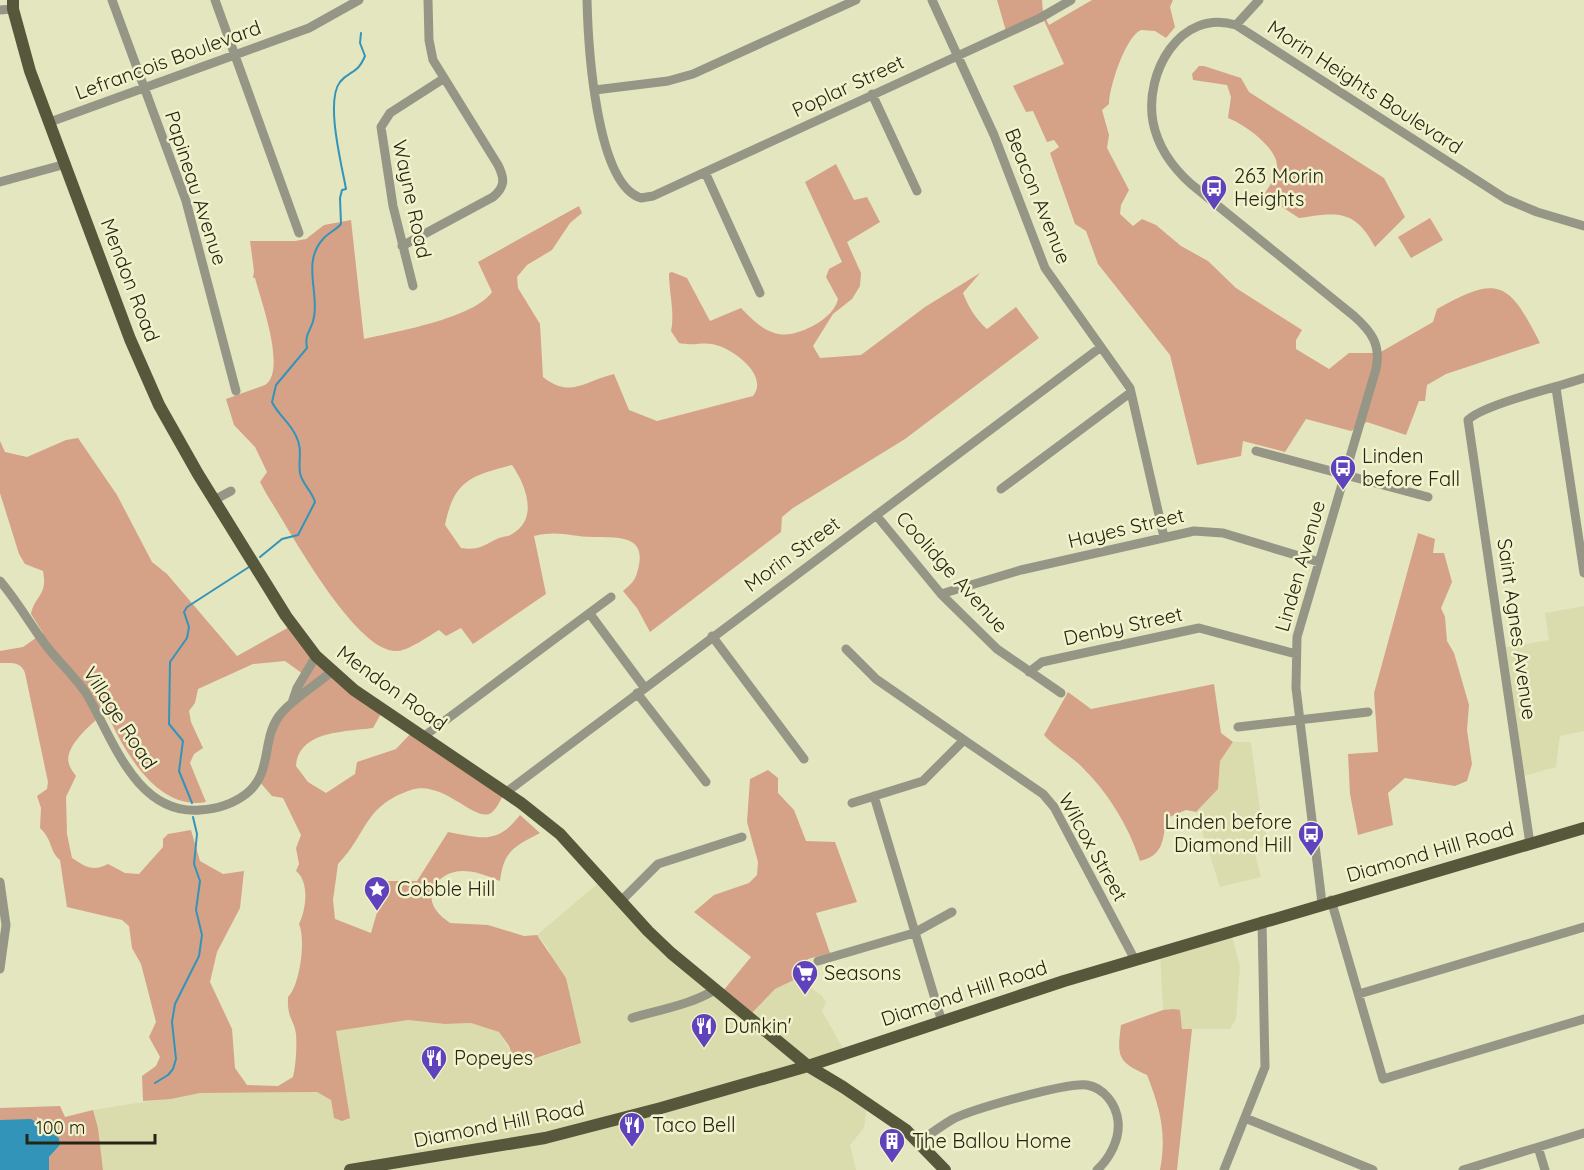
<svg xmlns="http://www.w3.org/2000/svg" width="1584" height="1170" font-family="Quicksand,sans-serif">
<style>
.built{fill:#dadcae}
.green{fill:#d5a288;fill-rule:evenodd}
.water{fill:#3394ba}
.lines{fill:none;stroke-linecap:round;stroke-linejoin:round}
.stream{stroke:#3394ba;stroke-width:2}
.minor{stroke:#959686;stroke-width:9}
.major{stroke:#57583b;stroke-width:12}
.labels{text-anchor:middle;stroke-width:5;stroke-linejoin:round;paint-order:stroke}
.street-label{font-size:20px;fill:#252516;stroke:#f2f3cc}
.poi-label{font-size:20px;fill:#252516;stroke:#f2f3cc;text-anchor:start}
</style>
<rect width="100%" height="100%" fill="#e4e6bf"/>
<path class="built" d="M1584,606v125l-24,5 -4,31 -36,10 -18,-129 47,-8 -4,-27z
M1233,742h18l10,75 8,28 -15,4 7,28 -41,10 -24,-75 22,-23 2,-28z
M602,880l119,114 40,8 14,-13 23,-11 24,18 4,6 -4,9 23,41 -34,11 56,42 -3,23 -14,17 6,25h-753l-5,-42 -5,-18 107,-17 117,-1 14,8 3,18 6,-44 -4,-43 72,-11 37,4 26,-1 28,9 19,32 54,-17 -24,-99 -11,-13z
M1231,932l9,35 -4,52 -6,10h-48l-2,-19h-17l-3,-57z"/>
<path class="green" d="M997,0h45l1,13 6,12 43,-25h81l-3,7 5,20 -9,11 -11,-7 -14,-1c-16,7 -32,58 -32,74l-7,6 7,25 -2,13 22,42 -8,15 -1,9 13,12 9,-7 14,6 25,21 27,15 28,27 66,42 -6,10v9l33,20 20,-16h30l54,-31 4,-13c62,-35 72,-27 103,34l-94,31 -19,11 -2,16h-6l-13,34 -39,-13 -16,9 -45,-12 -21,33 -42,-11 -2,15 -44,9 -27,-110 -72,-91 -12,-33 -11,-7 -25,-71 9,-6 -5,-7 -7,2 -14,-31 -7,1 -13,-26 51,-22 -23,-50 -35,17z
M1199,66h5l37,12 8,14 135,86 21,39 -30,30c-20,-38 -37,-35 -76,-29l-35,-23c5,-9 14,-20 13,-30 -1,-18 -33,-41 -49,-47l3,-21 -4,-12 -34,-5 -1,-6z
M836,164l18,36 13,-3 13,25 -33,20 14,31 -1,13 -8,13 -19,15 -20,32 7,12 41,-3 64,-48 55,-34 -17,20c6,15 12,25 24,36l29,-22 23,31 -134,101 -112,69 -11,9 -1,15 -131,100 -13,-24 -14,-17c11,-9 13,-12 16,-26 6,-31 -24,-27 -45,-28 -25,0 -33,-7 -60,-1l12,58 -73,50 -12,-16 -15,8 -7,-6c-10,6 -30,20 -41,21 -42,4 -110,-124 -131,-156l-7,-13 7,-10 -12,-25 -21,-22 -8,-26 39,-14c22,-14 -4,-84 -10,-107h-2l1,-7 -4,-30h45l11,-2 18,-14 27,-5 13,119c31,-7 110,-21 128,-47l-14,-30 101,-56 3,7 -12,10 -18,27 -25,15 -10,12 1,11 22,36 3,53c28,22 41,4 71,-3l15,36 28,11 96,-25c17,-21 -22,-49 -41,-52 -11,-2 -21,2 -33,-1l-8,-12c4,-19 -2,-38 -2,-58l3,-1 15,6 23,43 31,-13c26,28 43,35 77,15 8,-5 18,-14 20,-24l-12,-22 3,-8 13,-7 -37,-80zM512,465c14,20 27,54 0,69 -4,3 -8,2 -13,4 -15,7 -21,13 -38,10l-16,-23c9,-45 26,-49 67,-60z
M1430,218l13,22 -32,18 -13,-21z
M78,438l39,57 35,67 15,12 70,82 54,-30 92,84 -10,18c-27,4 -74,2 -77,38l12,16 18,11 29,-19 2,-12 39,-13 17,-18 91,62c-3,6 -7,16 -13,20 -16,10 -48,-34 -80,-23 -48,16 -44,45 -73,74l-5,36 2,19 36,14 15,-52h31l31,-49c33,6 49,13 72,-17l20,18c-26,14 -36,17 -40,48 -12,-5 -24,-10 -38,-10 -19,0 -40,19 -26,39 3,5 9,9 14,13l38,2 36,11 13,-1 29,43 15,65 -63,21 -3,-1 -6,-17 -10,-14 -28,-9 -26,1 -37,-4 -72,11 14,87 -8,3 -8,-3 -3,-18 -14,-8 -117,1 -29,6 -28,2 -1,-25 14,-10 4,-9 -11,-20 7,-15 -15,-58 -9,-16 -3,-22 -7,-6 -55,-13 -7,-47c-11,-9 -7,-20 -20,-32l1,-20 -4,-12 10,-7 1,-7 -23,-109c-4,-12 -14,-10 -25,-10v-12l23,-4 20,-14 -12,-19c4,-19 17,-18 12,-43l-18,-7 -6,-10 -19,-61v-52l5,11 22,5 39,-17zM285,661l18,13 -31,61 -14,45 14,16 11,2 18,37 -5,13 3,16 -3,7c14,11 10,39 3,53 7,16 1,61 -11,73 -1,22 6,22 8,37 1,14 0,29 -3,43l-15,9 -31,-1 -12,-17 -3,-39 -22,-47 7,-30 23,-44 4,-37 -21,3 -23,-13 -9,-31 -23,4 -5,5v8l-24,27 -14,-1 -17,-9c-15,8 -22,3 -36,-6l-5,-24 -1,-37 10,-21c-2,-3 -6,-8 -7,-12 -6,-17 25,-43 37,-52 18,38 50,99 100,90l-16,-39 4,-9 9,-6 -12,-26 -2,-11 6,-8 3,-14 55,-25z
M1418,533l17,6 -2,14h11l8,29 -11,26 4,9 2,24 7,12 15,52 -2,25 5,34 -5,17 -12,5 -50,-8 -17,15 5,32 -35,10 -8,-41 -2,-40 30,-2 -4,-59z
M1214,684l7,49 12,9 -13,19 -2,28 -22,23 -10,-2 -19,8c-5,21 -2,37 -27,43 -12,-36 -32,-69 -60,-96 -12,-11 -25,-18 -36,-30l24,-43 23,17z
M768,770l10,8v15l16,17 12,31 29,1 22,60 -41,11 14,40 -22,6 -10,19 -23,11 -26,27 -26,-25 28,-34 -57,-45 20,-17 35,-12 8,-8 1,-13 -11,-40 3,-43z
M1174,1009l6,1 2,19h10l-15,141h-17c7,-36 0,-62 -13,-95 -30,-13 -30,-19 -26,-50l42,-15z
M60,1106l5,11 28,-7 5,18 5,42h-54v-13l11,-12 -1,-7 -19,-14 -40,-4v-12z"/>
<path class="water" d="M31,1119l28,19 1,7 -11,12v13h-49v-50z"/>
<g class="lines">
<path class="stream" d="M260,557l22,-18 16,-4 17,-33c-3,-11 -13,-18 -15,-29 -2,-13 3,-24 -4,-37 -6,-14 -18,-21 -24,-34l4,-17 31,-37c-3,-16 5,-17 7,-31 5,-25 -12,-55 9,-78 5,-6 13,-9 18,-15l-1,-26 2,-8 4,-1c-4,-23 -21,-88 -6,-107 10,-12 17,-7 25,-26l-5,-13 1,-10
M192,803l-13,-32 4,-30 -14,-17 1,-62 17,-24 2,-11 -5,-15 3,-5 62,-40
M155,1083l13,-8 5,-6 3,-10 -4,-37 3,-18 24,-48 3,-21 -6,-25 4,-29 -6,-17 3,-30 -4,-17"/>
<path class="minor" d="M112,0l74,201 50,190
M215,0l84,233
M587,0c1,41 8,184 54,198l12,-2 387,-178 31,-18
M932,0l62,135 51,133 85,120 34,149
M0,10l13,-1
M1236,25l23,-25
M595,90l73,-9 25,-7 163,-74
M872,94l45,97
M50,122l259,-94 50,-28
M705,172l55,121
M0,182l66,-18
M402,246l91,-49c12,-10 12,-18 5,-32l-65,-105 -4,-20 -1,-40
M413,286l-20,-80 -12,-79 9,-14 53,-34
M1556,388l28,185
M1256,451l172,46
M1001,489l129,-96
M214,500l17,-9
M876,515l65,79 56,55 64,44
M0,581c18,21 31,45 48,67 12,15 27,29 38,45 26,43 49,122 114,117 16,-1 33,-6 46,-16 27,-21 15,-53 33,-78 13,-17 36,-30 52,-44
M941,594l80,-24 173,-39 29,2 96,29
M590,614l54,73
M712,636l92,123
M846,649l30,30 88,61
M1029,672l13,-10 157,-34 97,26
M637,693l69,89
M292,703l5,-15 19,-32
M1238,727l130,-15
M423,737l188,-140
M505,793l596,-446
M874,796l68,226
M852,803l71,-22 41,-41 79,54 11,13 81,153
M1530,844l-62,-424c16,-16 91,-33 116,-42
M0,882l6,43 -6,44
M622,900l36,-36 84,-27
M1331,900l52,179 201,-60
M1322,903l-26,-215 1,-51 79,-268c5,-24 -4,-37 -22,-53l-163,-132c-19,-17 -33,-36 -38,-62 -9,-49 27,-114 83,-97l270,174 31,13 47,14
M818,961l96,-28 38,-21
M1359,994l225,-67
M632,1018c23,-7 64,-15 82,-28
M1245,1118l128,52
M919,1142c11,-8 22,-16 34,-23 20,-10 114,-37 134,-34 17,3 29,19 31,36 2,18 -8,37 -21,49
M1538,1147l7,23
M1224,1170l41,-103 -3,-146
M1463,1170l121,-37"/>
<path class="major" d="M13,0v9l17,62 100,268 29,66 39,69 88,142 30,40 38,34 167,113 39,31 88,97 23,22 137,113 35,21 63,43 39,40
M350,1170l195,-32 116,-30 147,-42 256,-85 520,-153"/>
</g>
<defs>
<g id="bus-pin" transform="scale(1.35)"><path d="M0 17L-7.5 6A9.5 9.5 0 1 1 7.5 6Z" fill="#6043bc" stroke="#f2f3cc"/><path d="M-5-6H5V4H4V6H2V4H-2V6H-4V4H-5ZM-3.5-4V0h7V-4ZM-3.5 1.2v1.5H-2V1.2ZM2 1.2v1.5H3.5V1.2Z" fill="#fff"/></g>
<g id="sight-pin" transform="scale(1.35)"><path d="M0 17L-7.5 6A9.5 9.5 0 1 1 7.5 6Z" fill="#6043bc" stroke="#f2f3cc"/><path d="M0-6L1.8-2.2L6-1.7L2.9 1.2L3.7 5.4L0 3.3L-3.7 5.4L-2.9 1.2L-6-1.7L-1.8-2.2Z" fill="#fff"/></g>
<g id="supermarket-pin" transform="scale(1.35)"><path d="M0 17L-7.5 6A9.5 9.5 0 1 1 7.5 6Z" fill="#6043bc" stroke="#f2f3cc"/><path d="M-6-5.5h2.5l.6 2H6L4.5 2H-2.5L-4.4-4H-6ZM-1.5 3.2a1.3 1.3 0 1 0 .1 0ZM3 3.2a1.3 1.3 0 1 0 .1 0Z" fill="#fff"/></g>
<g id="restaurant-pin" transform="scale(1.35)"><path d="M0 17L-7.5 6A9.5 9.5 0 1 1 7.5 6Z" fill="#6043bc" stroke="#f2f3cc"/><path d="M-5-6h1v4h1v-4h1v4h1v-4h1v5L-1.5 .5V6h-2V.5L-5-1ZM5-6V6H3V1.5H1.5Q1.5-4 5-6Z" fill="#fff"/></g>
<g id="building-pin" transform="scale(1.35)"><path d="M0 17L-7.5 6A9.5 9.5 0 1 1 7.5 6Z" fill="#6043bc" stroke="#f2f3cc"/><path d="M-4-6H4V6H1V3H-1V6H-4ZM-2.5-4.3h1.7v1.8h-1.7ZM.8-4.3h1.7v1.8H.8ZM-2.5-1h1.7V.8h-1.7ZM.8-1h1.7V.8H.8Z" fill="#fff"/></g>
</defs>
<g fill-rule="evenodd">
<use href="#bus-pin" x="1214" y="188"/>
<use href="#bus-pin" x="1343" y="468"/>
<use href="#bus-pin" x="1311" y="834"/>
<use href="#sight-pin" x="377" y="889"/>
<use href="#supermarket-pin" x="805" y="973"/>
<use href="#restaurant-pin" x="704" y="1026"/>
<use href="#restaurant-pin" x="434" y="1058"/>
<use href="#restaurant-pin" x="632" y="1125"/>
<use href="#building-pin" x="892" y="1141"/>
</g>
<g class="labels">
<g class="street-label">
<text transform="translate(168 60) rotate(-20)" y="7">Lefrancois Boulevard</text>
<text transform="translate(848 86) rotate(-25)" y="7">Poplar Street</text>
<text transform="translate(1365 87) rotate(33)" y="7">Morin Heights Boulevard</text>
<text transform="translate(196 188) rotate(72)" y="7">Papineau Avenue</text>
<text transform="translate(1038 196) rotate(68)" y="7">Beacon Avenue</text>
<text transform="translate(412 199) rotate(78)" y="7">Wayne Road</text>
<text transform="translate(130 280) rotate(69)" y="7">Mendon Road</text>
<text transform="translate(1126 528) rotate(-13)" y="7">Hayes Street</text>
<text transform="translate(792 554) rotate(-36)" y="7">Morin Street</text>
<text transform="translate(1300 566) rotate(-74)" y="7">Linden Avenue</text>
<text transform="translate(952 572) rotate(48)" y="7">Coolidge Avenue</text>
<text transform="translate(1123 626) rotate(-12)" y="7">Denby Street</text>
<text transform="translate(1517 629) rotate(82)" y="7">Saint Agnes Avenue</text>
<text transform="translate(392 688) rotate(36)" y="7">Mendon Road</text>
<text transform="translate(120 718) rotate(57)" y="7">Village Road</text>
<text transform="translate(1093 847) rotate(61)" y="7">Wilcox Street</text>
<text transform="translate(1430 852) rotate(-16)" y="7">Diamond Hill Road</text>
<text transform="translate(964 993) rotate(-18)" y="7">Diamond Hill Road</text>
<text transform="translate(499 1124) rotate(-11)" y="7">Diamond Hill Road</text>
</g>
<g class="poi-label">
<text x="1234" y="183">263 Morin<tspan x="1234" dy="23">Heights</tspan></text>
<text x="1362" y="463">Linden<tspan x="1362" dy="23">before Fall</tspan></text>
<text x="1292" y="829" text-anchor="end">Linden before<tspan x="1292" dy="23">Diamond Hill</tspan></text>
<text x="397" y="896">Cobble Hill</text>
<text x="824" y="980">Seasons</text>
<text x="724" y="1033">Dunkin'</text>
<text x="454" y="1065">Popeyes</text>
<text x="652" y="1132">Taco Bell</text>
<text x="912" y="1148">The Ballou Home</text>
</g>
</g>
<path d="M27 1134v9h128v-9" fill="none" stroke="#252516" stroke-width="3"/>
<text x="36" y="1134" font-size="18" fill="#252516" stroke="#f2f3cc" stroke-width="4.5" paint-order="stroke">100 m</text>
</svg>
